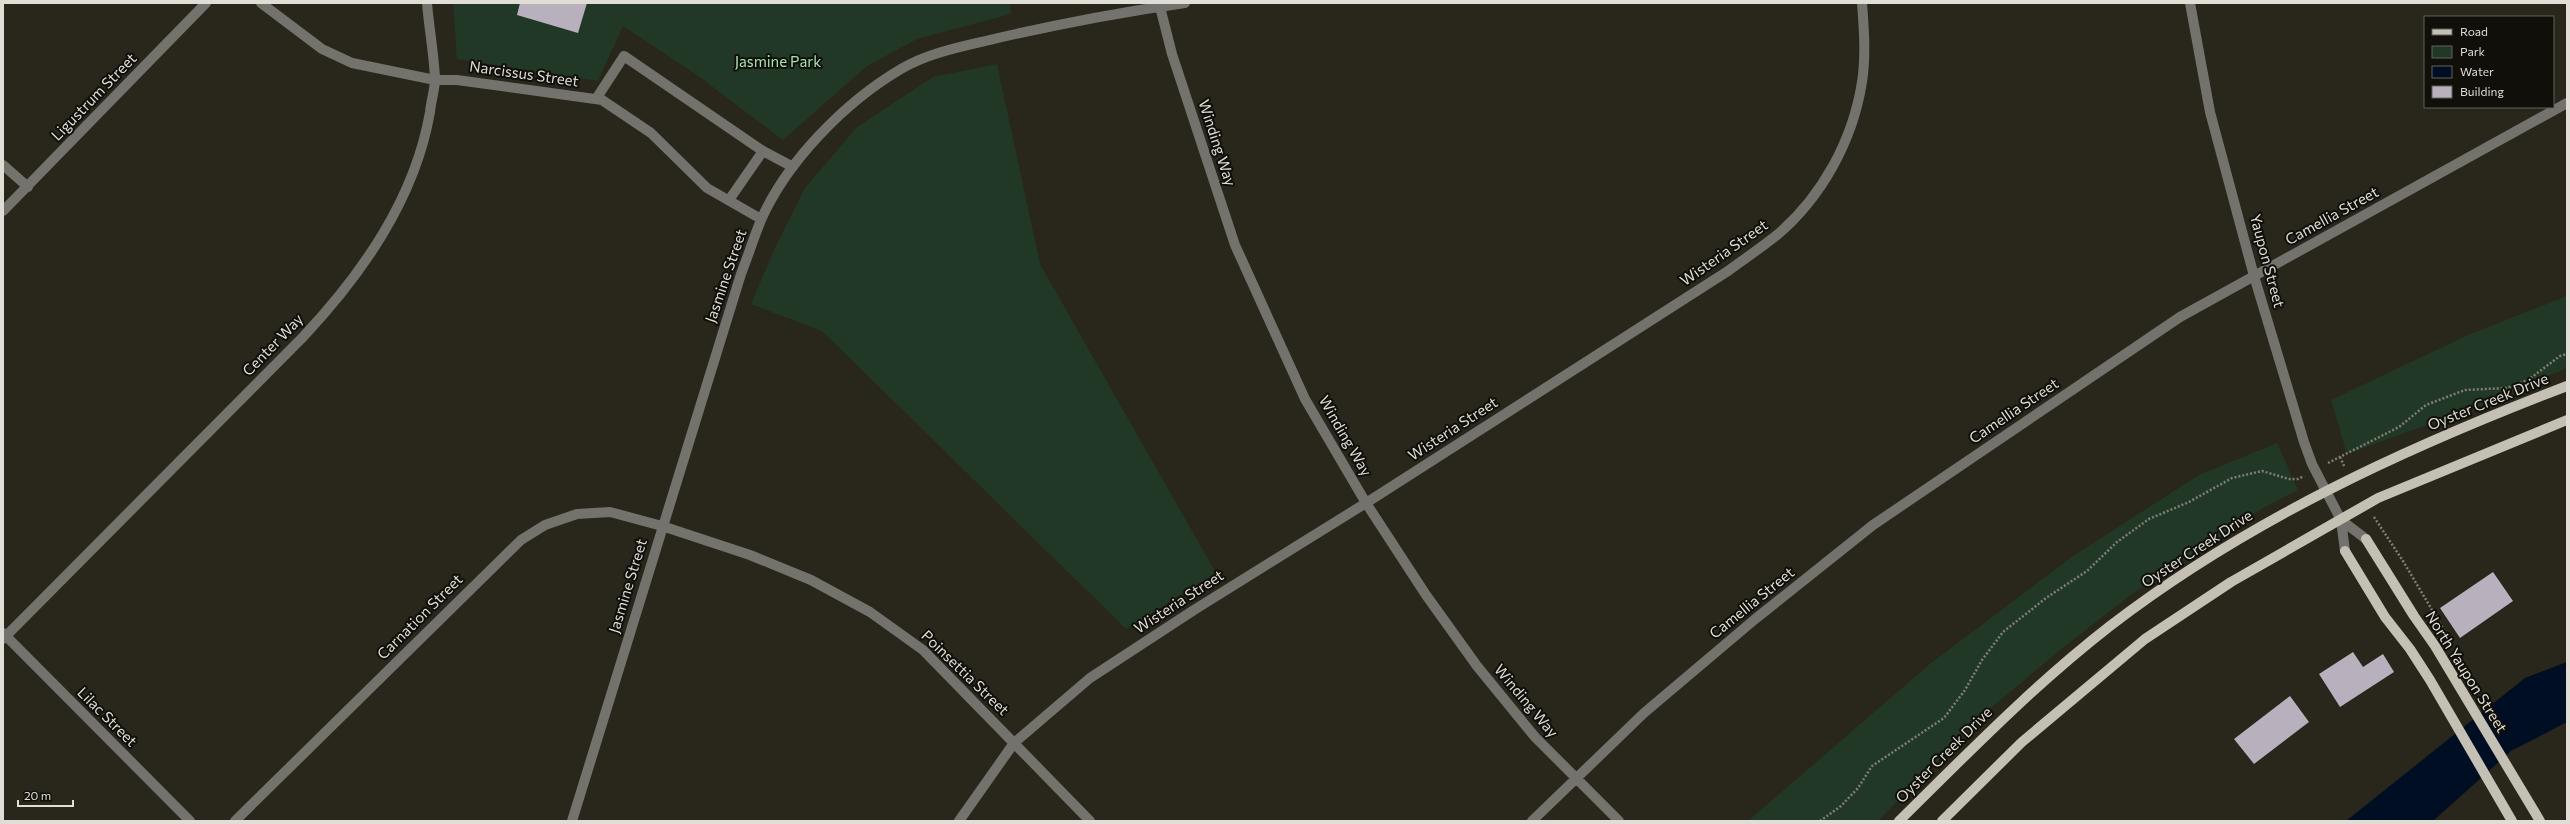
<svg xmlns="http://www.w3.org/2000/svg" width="2570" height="824" font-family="Commissioner,sans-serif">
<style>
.green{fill:#223826}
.water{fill:#000e23}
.building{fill:#b8b0bd}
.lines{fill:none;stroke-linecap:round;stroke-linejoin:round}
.path{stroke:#817e75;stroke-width:2.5;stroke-dasharray:2 2;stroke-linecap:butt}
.minor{stroke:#74726d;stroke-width:10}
.major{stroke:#c4c0b4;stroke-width:10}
.labels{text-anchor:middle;stroke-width:4;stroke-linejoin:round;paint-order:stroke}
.park-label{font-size:15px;fill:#a5e3af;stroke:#100f0a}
.street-label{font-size:15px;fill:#dfddd5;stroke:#100f0a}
</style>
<rect width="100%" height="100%" fill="#29261b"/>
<path class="green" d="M453,3h557l1,11 -94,25 -50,27 -84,74 -86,-65 -74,-49 -25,55 -141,-22z
M997,64l43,200 176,309 -90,56 -304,-298 -71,-27 23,-54 31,-62 51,-60 77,-51z
M2567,296v72l-91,39 -129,47 -16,-54 137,-65z
M2277,443l21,47 -35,18 -131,86 -67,52 -79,66 -108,109h-130l183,-158 142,-107 126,-81z"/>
<path class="water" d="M2567,662v60l-56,29 -78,70h-87l179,-143z"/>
<path class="building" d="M520,3h67l-9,30 -61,-18z
M2493,572l20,29 -53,37 -20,-30z
M2353,652l10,15 20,-13 11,18 -54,35 -21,-33z
M2290,696l19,26 -55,42 -20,-25z"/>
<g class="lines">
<path class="path" d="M2340,457l5,11
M2328,463l71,-36 27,-22 39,-15 42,-2 21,-8 32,-24 7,-2
M2374,517l29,44 48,81
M1820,821l21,-15 17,-18 14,-22 72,-48 21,-28 17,-30 21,-28 43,-34 41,-27 30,-29 32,-23 40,-17 43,-24 30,-7 27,8h9l6,-3"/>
<path class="minor" d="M261,3l61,46 30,14 83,17h22l145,20 49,33 56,55 54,31
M1159,3l13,51 63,191 70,154 61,104 60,92 51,71 58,71 84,84
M2190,3l20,109 44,164 50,166 8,22 29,56 4,31
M596,99l28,-43 139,95
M3,165l25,22
M729,200l34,-49 30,16
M3,211l203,-208
M2341,520l25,19
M3,633l187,188
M3,639l300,-302c59,-63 112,-138 127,-225 1,-11 5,-23 5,-33 -1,-25 -6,-51 -8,-76
M235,821l286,-281 24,-15 32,-11 33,-2 52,14 88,29 61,25 59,32 53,38 167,171
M572,821l169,-547c7,-18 13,-37 20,-54 26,-59 84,-118 140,-151 29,-17 64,-23 97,-31 61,-14 124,-26 187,-35
M959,821l55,-78 76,-65 104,-68 172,-107 362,-232c16,-12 33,-23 49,-36 45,-38 76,-95 85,-153 4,-26 2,-53 0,-79
M1532,821l112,-108 110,-93 119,-95 307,-208 387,-214"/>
<path class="major" d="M2366,539l48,77 21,30 105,175
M2345,551l40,66 25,32 20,31 82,141
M1899,821c68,-67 135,-136 211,-195 138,-106 295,-178 457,-240
M1942,821l80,-79 123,-103 86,-57 147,-84 189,-78"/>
</g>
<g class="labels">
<g class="park-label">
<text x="778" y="67">Jasmine Park</text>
</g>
<g class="street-label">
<text transform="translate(524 74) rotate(8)" y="5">Narcissus Street</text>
<text transform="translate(94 97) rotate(-46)" y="5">Ligustrum Street</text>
<text transform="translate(1217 143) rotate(72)" y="5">Winding Way</text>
<text transform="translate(2332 216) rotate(-29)" y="5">Camellia Street</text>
<text transform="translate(1724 253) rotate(-35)" y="5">Wisteria Street</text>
<text transform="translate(2267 261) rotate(75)" y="5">Yaupon Street</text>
<text transform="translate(726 276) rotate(-71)" y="5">Jasmine Street</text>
<text transform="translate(273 345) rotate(-46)" y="5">Center Way</text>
<text transform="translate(2488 402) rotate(-22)" y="5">Oyster Creek Drive</text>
<text transform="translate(2014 411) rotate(-34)" y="5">Camellia Street</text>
<text transform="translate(1453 429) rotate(-33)" y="5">Wisteria Street</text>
<text transform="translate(1345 436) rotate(60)" y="5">Winding Way</text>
<text transform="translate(2197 549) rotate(-33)" y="5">Oyster Creek Drive</text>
<text transform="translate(628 586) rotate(-73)" y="5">Jasmine Street</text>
<text transform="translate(1179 602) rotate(-33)" y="5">Wisteria Street</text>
<text transform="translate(1752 603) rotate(-39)" y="5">Camellia Street</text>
<text transform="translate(420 617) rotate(-45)" y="5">Carnation Street</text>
<text transform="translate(2466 672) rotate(58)" y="5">North Yaupon Street</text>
<text transform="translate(965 673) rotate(44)" y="5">Poinsettia Street</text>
<text transform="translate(1526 701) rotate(50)" y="5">Winding Way</text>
<text transform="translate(107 717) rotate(45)" y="5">Lilac Street</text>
<text transform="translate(1944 755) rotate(-45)" y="5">Oyster Creek Drive</text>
</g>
</g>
<rect width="2570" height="824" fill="none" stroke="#dfddd5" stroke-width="8"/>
<rect x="2424" y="16" width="130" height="92" fill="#100f0a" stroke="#63615b"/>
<rect x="2432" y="29" width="20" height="6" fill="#c4c0b4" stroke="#63615b"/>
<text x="2460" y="36" font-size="12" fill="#dfddd5">Road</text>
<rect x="2432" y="46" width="20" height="12" fill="#223826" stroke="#63615b"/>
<text x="2460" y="56" font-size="12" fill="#dfddd5">Park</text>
<rect x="2432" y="66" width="20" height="12" fill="#000e23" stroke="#63615b"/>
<text x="2460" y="76" font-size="12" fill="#dfddd5">Water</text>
<rect x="2432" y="86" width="20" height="12" fill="#b8b0bd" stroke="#63615b"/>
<text x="2460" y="96" font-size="12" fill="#dfddd5">Building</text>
<path d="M18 800v6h55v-6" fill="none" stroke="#dfddd5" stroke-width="2"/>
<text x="24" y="800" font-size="12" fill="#dfddd5" stroke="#100f0a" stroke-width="3" paint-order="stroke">20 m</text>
</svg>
